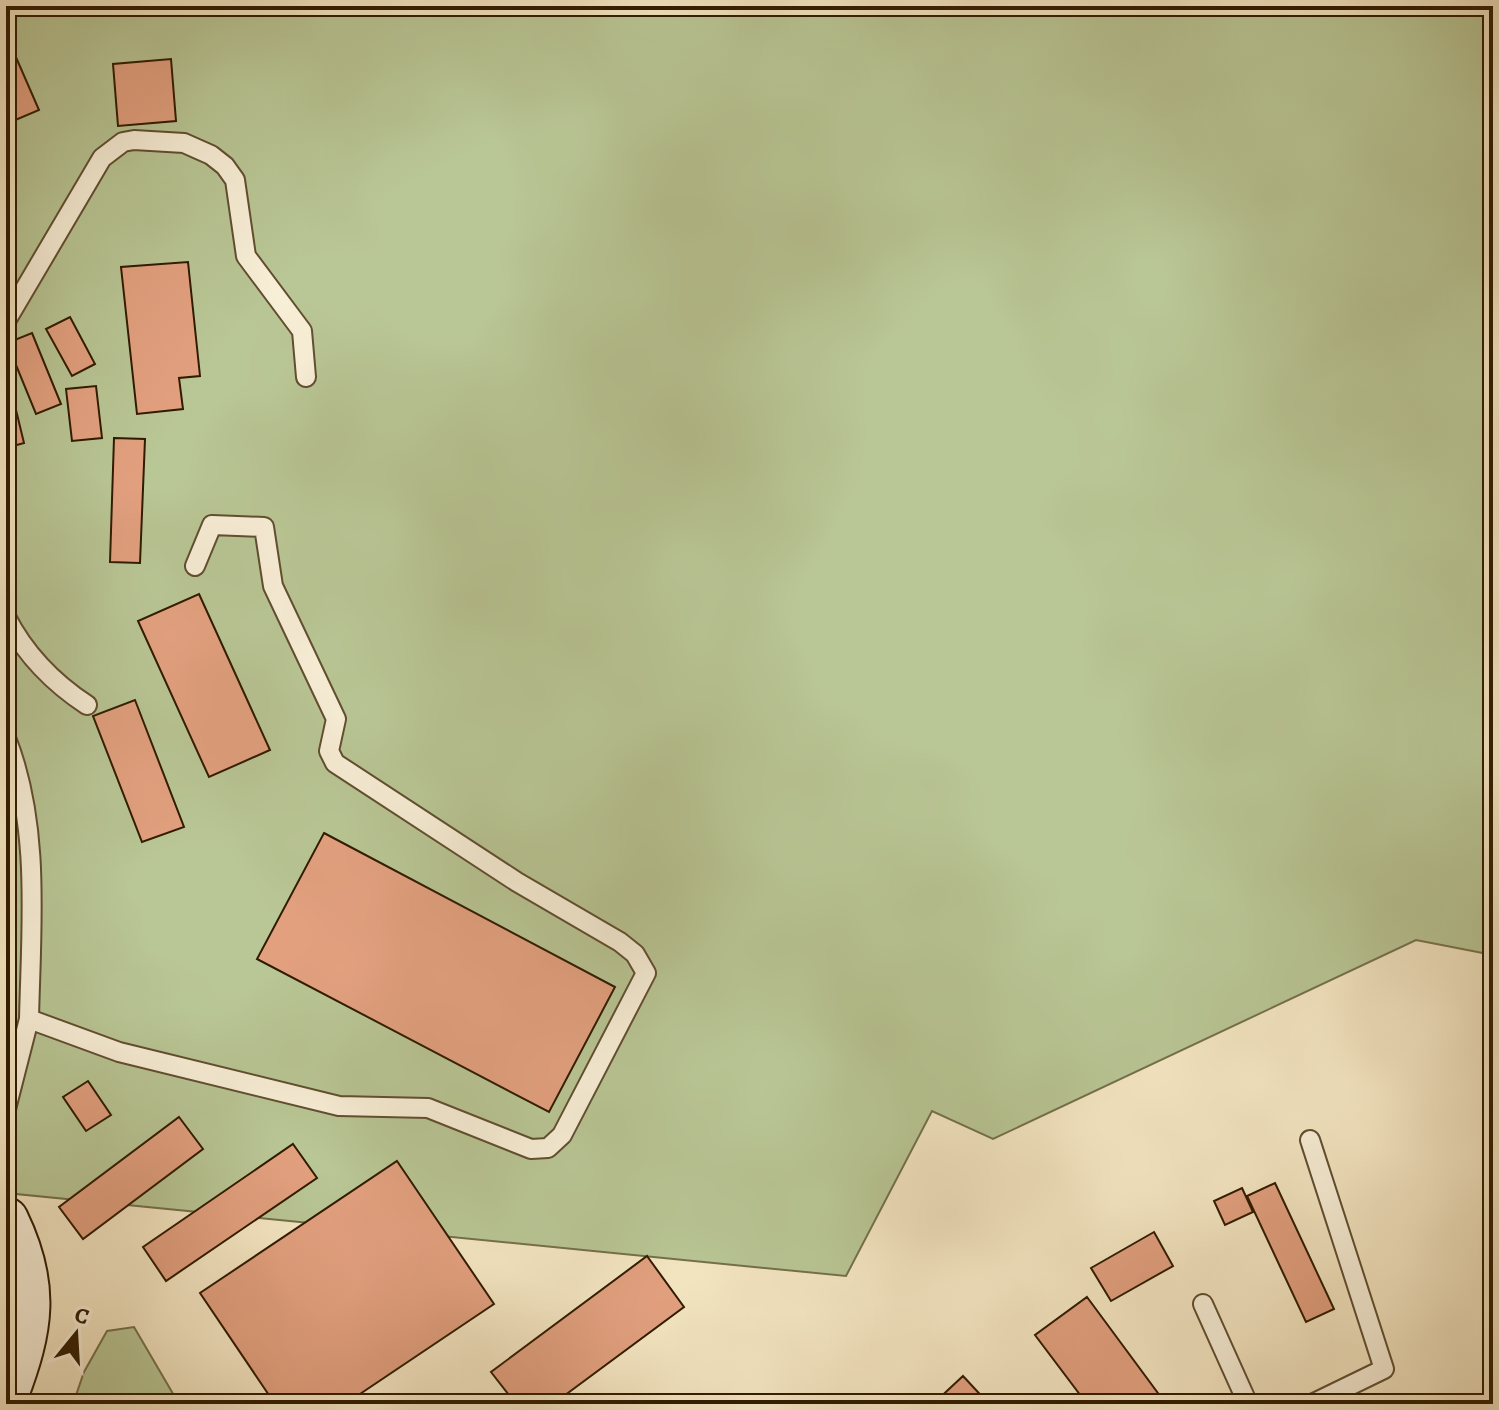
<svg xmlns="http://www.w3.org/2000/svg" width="1499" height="1410" font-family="Alegreya,serif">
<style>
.green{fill:#b9c695;stroke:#74704a;stroke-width:2}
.building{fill:#e2a07f;stroke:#301b00;stroke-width:2}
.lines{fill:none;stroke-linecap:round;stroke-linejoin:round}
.service-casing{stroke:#614e30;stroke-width:22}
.secondary-casing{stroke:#301b00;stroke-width:48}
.service{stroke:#f8efd7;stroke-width:18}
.secondary{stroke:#f8efd7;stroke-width:44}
</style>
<rect width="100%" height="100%" fill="#f4e6c2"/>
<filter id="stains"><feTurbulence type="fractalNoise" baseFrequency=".0025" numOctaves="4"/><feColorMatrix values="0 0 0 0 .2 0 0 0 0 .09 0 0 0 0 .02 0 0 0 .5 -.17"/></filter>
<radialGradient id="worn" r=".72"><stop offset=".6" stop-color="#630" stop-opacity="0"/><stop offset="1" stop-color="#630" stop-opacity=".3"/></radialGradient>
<path class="green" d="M6,6h1487v949l-77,-15 -423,199 -61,-28 -86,165 -840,-83z
M134,1327l45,77h-106l11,-32 23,-41z"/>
<path class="building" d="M15,55l24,55 -33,14v-65z
M171,59l5,62 -58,5 -5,-62z
M188,262l12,114 -21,2 4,31 -46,5 -16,-147z
M70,317l25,47 -23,12 -26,-47z
M32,333l29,71 -25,10 -29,-71z
M10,385l14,58 -18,5v-62z
M96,386l6,52 -30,3 -6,-52z
M114,438l31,1 -5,124 -30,-1z
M199,594l71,156 -61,27 -71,-156z
M135,700l49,127 -42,15 -49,-126z
M324,833l291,154 -66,125 -292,-153z
M88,1081l23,34 -25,16 -23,-34z
M179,1117l24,32 -120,90 -24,-32z
M293,1144l24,34 -151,103 -23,-34z
M397,1161l97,143 -149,100h-70l-75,-111z
M1275,1183l59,126 -28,13 -59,-126z
M1242,1188l11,24 -28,13 -11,-24z
M1154,1232l19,34 -62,35 -20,-33z
M647,1256l37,51 -131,97h-37l-25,-32z
M1087,1297l79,107h-79l-52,-69z
M963,1376l26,28h-56z"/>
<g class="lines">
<g class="service-casing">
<path id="service" d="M6,321l96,-163 21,-16 11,-2 50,3 27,12 14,11 10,14 11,76 56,75 4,46
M6,617c19,37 46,65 81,88
M6,738c35,88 25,189 23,281
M6,1109l23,-90 90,33 220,54 89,2 103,41 17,-1 14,-13 84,-162 -11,-19 -15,-12 -103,-60 -182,-119 -6,-12 7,-32 -63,-133 -9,-59 -52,-2 -17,41
M1310,1140l74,229 -72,35
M1203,1304l45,100"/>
</g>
<g class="secondary-casing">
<path id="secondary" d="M6,1220c32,66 25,108 0,174"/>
</g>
<use href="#service" class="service"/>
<use href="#secondary" class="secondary"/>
</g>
<rect width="1499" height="1410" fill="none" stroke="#f4e6c2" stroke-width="32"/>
<rect x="8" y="8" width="1483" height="1394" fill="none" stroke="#301b00" stroke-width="4"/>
<rect x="16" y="16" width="1467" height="1378" fill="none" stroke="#301b00" stroke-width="2"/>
<g transform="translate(76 1334) rotate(18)" stroke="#f8efd7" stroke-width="6" paint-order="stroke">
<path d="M0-6L14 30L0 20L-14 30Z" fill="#301b00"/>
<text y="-12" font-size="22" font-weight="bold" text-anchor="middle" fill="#301b00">С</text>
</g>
<rect width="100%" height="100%" filter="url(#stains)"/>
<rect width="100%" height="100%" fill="url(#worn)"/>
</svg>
